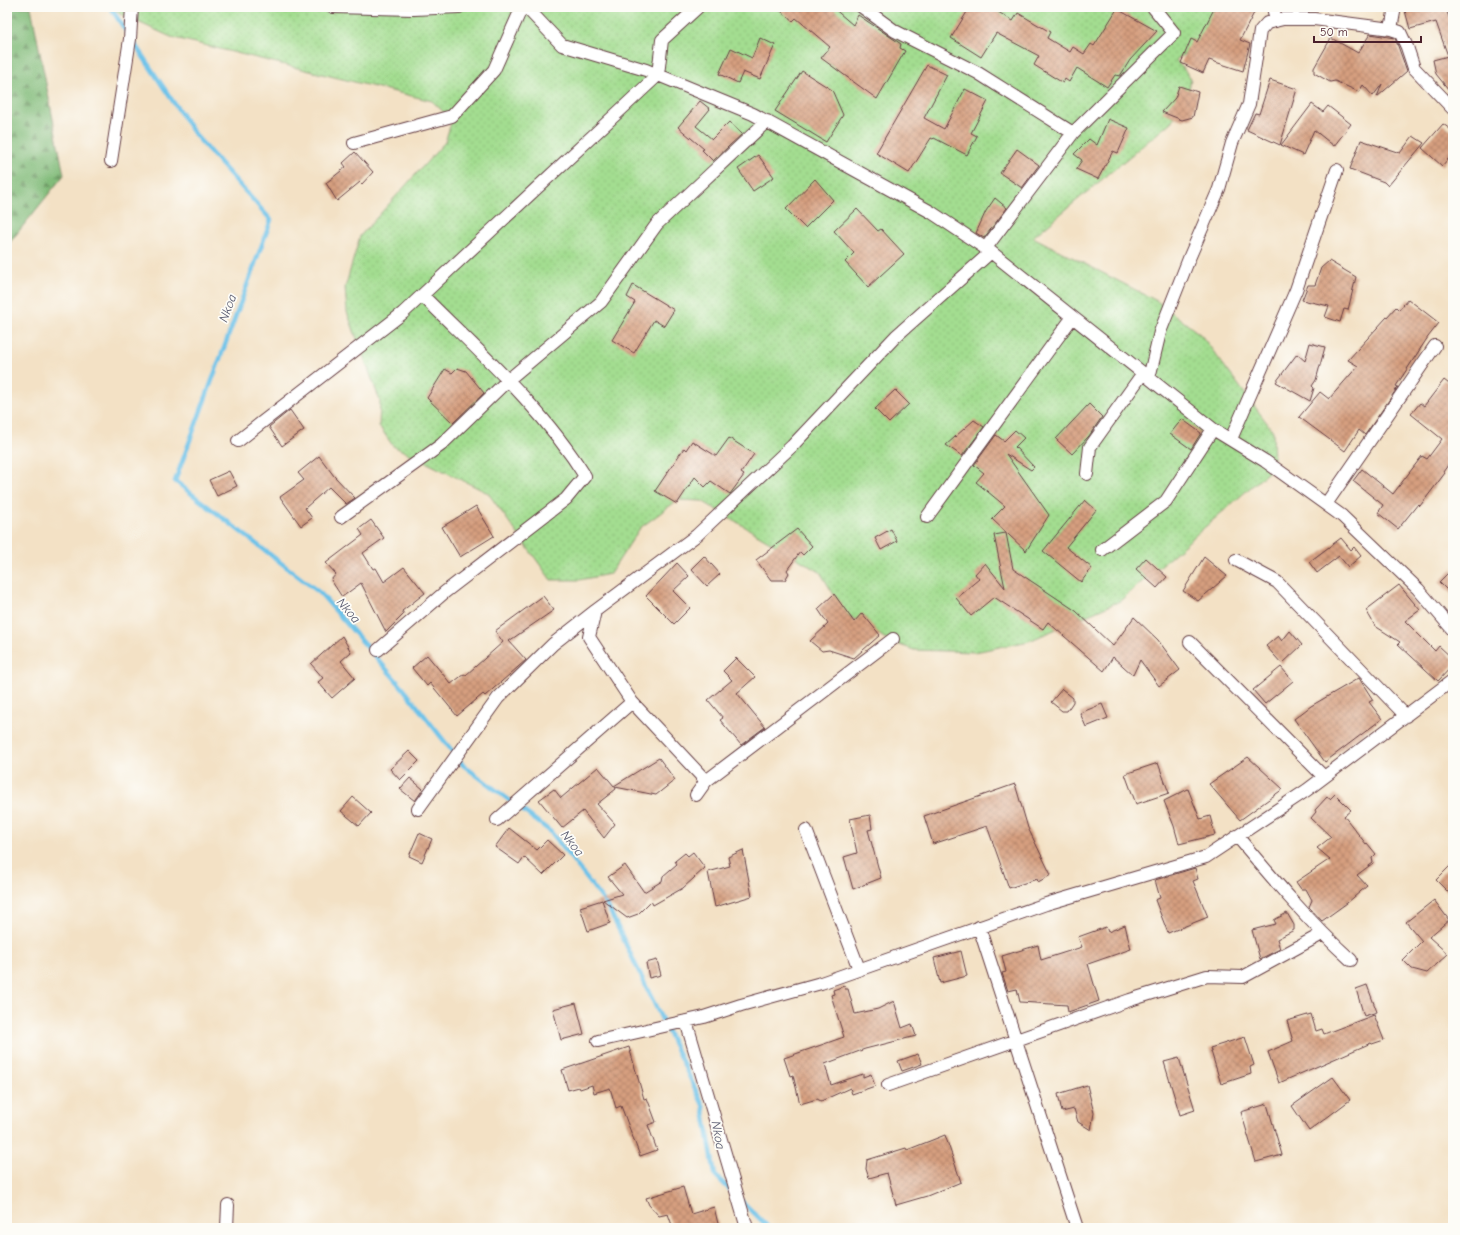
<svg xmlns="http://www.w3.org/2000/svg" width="1460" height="1235" font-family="'Comic Neue',sans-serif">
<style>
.grass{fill:url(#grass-dots);stroke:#767e5e}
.forest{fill:url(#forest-firs);stroke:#666e52}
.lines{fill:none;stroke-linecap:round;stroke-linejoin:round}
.stream{stroke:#6dc2e9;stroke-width:4.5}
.building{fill:url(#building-cross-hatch)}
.minor-casing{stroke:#633c42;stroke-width:14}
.minor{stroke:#fff;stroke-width:12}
.labels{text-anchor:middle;stroke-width:3.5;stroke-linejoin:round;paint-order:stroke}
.water-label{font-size:13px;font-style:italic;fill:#56586e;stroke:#fdfcf7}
</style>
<defs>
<pattern id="grass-dots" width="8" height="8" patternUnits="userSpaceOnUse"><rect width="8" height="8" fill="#a3dd90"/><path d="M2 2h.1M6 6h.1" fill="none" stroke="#8ebd7c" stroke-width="1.8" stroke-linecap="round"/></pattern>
<pattern id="forest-firs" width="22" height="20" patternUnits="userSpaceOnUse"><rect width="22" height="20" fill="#82bc7a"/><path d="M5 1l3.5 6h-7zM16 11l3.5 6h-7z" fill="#6c9864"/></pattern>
<pattern id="building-cross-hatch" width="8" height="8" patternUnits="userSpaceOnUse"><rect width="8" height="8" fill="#d69f7f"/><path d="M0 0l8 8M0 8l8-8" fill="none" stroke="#b08168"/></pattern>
</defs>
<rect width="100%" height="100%" fill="#fdfcf7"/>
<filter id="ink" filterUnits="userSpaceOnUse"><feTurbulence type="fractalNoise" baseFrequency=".025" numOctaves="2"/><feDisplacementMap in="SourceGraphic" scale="8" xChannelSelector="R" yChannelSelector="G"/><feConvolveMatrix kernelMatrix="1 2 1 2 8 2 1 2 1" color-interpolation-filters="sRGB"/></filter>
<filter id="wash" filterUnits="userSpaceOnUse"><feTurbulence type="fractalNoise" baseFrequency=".012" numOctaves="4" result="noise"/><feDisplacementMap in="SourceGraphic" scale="16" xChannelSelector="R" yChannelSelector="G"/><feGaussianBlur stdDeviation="0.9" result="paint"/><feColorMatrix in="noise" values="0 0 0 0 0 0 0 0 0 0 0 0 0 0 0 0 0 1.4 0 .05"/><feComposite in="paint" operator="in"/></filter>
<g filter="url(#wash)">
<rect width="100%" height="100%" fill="#f3e1c5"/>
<path class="grass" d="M112,7h1132l-9,10 -59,43 15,18 -4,25 -16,19 -138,115 124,64 44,34 72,96 1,36 -154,134 -91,40 -54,11 -61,-2 -25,-9 -44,-28 -25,-41 -118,-71 -24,-1 -38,28 -30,46 -31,6h-28l-63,-87 -95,-47 -14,-20 1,-25 -33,-89 -2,-24 15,-52 85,-94 7,-22 -20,-19 -261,-64 -51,-23z"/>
<path class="forest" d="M7,7h24l33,168 -57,71z"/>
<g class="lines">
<path class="stream" d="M110,7l18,27
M132,40l64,96 75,84 -96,261 145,112 82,94 61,78 88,67 56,73 96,200 12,70 17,17
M743,1202l26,26"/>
</g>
<g id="blocks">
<path class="building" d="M776,7h56l21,18 5,-10 43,29 -1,4 5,3 -28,48 -56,-41 9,-11 -34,-29 -3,3z
M970,7h20l23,14 5,-8 32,19 -3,6 23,14 3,-5 11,7 7,-10 3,2 23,-37 40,22 -27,29 -10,16 -5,-1 -8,12 -30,-19 -8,14 -4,-3 -2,4 -29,-18 5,-9 -43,-23 -15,24 -30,-19z
M1215,7h42l-17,33 10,4 -7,27 -34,-11 -6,13 -22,-10 10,-24 6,3z
M1404,7h25l1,5 15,-4 8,18v69l-17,-21 -3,-14 15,-4 -12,-34 -26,7z
M1370,34l25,4 12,33 -30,26 5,-13 -9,12 -10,-11 -4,7 -24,-11 -5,1 -16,-9v-5l17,-30 27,15z
M760,38l15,7 -15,34 -17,-7 -5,11 -19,-9 12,-26 21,10z
M927,65l20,10 -23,43 20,11 21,-40 23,12 -17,32 6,3 -10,19 -33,-17 -1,1 -2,-1 -22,35 -33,-20z
M802,71l30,19 11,25 -17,27 -51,-31z
M1270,80l27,9 -17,56 -33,-15 8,-17 4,1z
M1179,86l19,6 -5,25 -11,3 -20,-8 13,-14z
M700,101l10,8 -14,17 16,13 17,-17 13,12 -29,27 -11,-11 2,-1 -26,-22z
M1312,104l11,8 5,-6 23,18 -17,22 -20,-16 -11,25 -22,-10z
M1108,119l21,9 -11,25 -5,-2 -15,28 -22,-10 6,-9 -8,-6 15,-15 8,6z
M1443,124l10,7v22l-11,13 -20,-18z
M1413,136l11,7 -36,43 -4,-4 -34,-13 11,-29 39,13z
M1017,149l22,16 -17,23 -22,-15z
M355,152l18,20 -11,12 -2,-2 -23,19 -11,-18 20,-16 -3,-4z
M758,155l16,22 -21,14 -15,-22z
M815,179l18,21 -28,28 -19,-19z
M995,198l12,10 -23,30 -8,-5 10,-22z
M857,209l21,22 3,-2 23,25 -36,33 -23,-25 9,-9 -20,-22z
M1329,261l27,16 -8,33 -4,-1 -4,13 -15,-5 4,-11 -27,-6 6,-15h7l6,-17z
M633,285l41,25 -10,16 -10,-6 -20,33 -22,-13 23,-38 -8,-5z
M1408,299l31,24 -11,14 -32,49 2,1 -33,48 -6,-5 -14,21 -46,-34 21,-25 9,7 29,-33 -10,-6 48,-53 3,3z
M1310,343l15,4 -9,33 -4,6 2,2 -4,13 -34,-19 21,-28 8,7z
M457,368l9,3 18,22 -31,30 -26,-25 18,-29 7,4z
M1444,380l9,7v71l-10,14 2,1 -25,33 -2,-2 -20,25 -20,-16 5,-8 -30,-24 9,-12 31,25 29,-38 5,3 15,-20 -31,-25 9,-11 4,3z
M895,390l14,14 -20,19 -14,-14z
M1089,404l13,13 -13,19 -17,18 -16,-15z
M290,410l14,20 -22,16 -13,-19z
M1182,419l19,14 -10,16 -21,-15z
M974,420l10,7 -22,29 -16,-11z
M1015,430l9,8 -9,9 19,20 -3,3 -25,-16 43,61 -23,36 -34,-32 13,-13 -29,-24 8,-9 -10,-8 22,-30 8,6z
M729,438l25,16 -13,19 3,2 -14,19 -19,-13 -6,6 -10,-10 -18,27 -22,-13 29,-43 2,2 6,-9 24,15z
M319,456l15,20 21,22 -9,6 -17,-17 -24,21 7,10 -11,8 -21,-29 24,-17 -6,-7z
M229,471l8,15 -20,10 -8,-16z
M1085,500l11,10 -30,37 26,21 -11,14 -38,-31z
M476,506l18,30 -34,21 -18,-30z
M371,520l13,18 -21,15 10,16 3,-1 8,14 20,-15 21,26 -23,18 2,3 -18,18 -25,-49 -19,14 -11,-17 5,-6 -10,-11 37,-28 -4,-6z
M797,529l15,17 -9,9 -3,-3 -13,18 2,3 -4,7h-14l-15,-20z
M891,529l6,12 -16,9 -6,-12z
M1006,533l7,36 63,42 37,35 21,-29 24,23 22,30 -21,16 -19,-26 -7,15 -20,-18 -9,14 -56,-49 -5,7 -49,-32 -23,19 -15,-18 23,-19 -4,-5 10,-11 20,25 -11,-53z
M1341,538l10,12 3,-3 7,9 -13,11 -9,-11 -22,17 -8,-11z
M704,556l16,18 -13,12 -16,-17z
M1204,557l23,19 -29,25 -15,-10z
M1146,558l21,19 -10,11 -21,-19z
M677,563l12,13 -16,15 17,17 -16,16 -28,-28z
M1453,568v28l-14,-14z
M1399,585l21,25 -15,11 30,30 4,-5 14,13v6l-15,16 -40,-37 2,-2 -25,-16 -9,-16z
M834,594l20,28 8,-9 18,22 -26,23 -25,-8 -7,1 -12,-10 18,-17 -10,-15z
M543,596l11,14 -45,31 17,19 -41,36 -2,-2 -26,22 -27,-33 -3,3 -15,-18 15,-13 24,29 13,-10 2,1 37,-33 -8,-11z
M1290,631l12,14 -20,19 -16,-18 12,-10 4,5z
M342,636l9,16 -10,9 14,17 -23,20 -14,-16 5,-4 -12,-14z
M736,658l19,19 -18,16 28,34 -24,18 -21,-25 3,-2 -15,-18 24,-20 -9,-9z
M1281,667l12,14 -28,23 -12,-14z
M1359,678l14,22 -4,2 13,17 -57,43 -31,-43 17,-13z
M1062,689l11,9v4l-6,9h-5l-11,-9z
M1102,704l6,14 -22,9 -6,-14z
M409,751l10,10 -19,19 -10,-11z
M1248,757l35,32 -43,31 -31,-36z
M659,758l16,22 -19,15 -41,-8 1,2 -19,15 18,20 -11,14 -21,-27 -21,17 -23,-28 15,-11 7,9 37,-31 16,19z
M1158,763l11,30 -33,11 -11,-30z
M410,778l13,11 -8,12 -15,-12z
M1015,784l13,44 23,47 -13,7 -1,-3 -28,9 -22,-62 -54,18 -9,-28z
M1188,789l12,30 10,-3 5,19 -36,9 -5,-18 -10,-25z
M1335,794l16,16 -7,6 22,28 1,-1 9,11 -4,4 1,5 -16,12 10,11 -20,17 -25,18 -13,-14 3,-7 -6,-11h-5l-5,-7 34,-23 -13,-11 14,-11 -20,-19 5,-6 -1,-2 12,-13 3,2z
M353,797l18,16 -12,13 -18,-15z
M870,815l2,14 -4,1 13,48 -28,11 -9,-32 13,-4 -7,-34z
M509,828l28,22 10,-10 16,15 -20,20 -19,-18 -5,7 -24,-17z
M419,833l13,6 -10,23 -13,-6z
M743,850l9,46 -37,11 -7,-35 22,-6 -2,-9z
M693,852l12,16 -22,20 -30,17 -2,-4 -13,13 -11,4 -24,-18 19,-6 -14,-17 17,-12 19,27 18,-11 1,-5 14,-12 -2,-3 10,-8 3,3z
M1453,863v34l-17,-17z
M1195,868l3,11 -5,2 15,36 -40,16 -13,-33 5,-2 -5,-18z
M602,900l8,23 -22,8 -8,-24z
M1434,900l15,20 -20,17 19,17 -21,19 -15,-4 -9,-9 19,-19 -16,-19z
M1287,913l7,12v5l-17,9 3,10 -20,10 -8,-29 24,-6 -2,-4z
M1125,925l6,24 -43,15 11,37 -31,11 -1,-7 -47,-3 -3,-13 -9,2 -6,-18 4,-1 -4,-16 36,-11 3,15 41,-13 -4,-10 28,-10 2,5z
M961,951l6,25 -27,7 -6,-25z
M657,960l4,15 -12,3 -3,-15z
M1367,985l10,27 -13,4 -8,-27z
M844,986l1,3h3l7,25 23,-5 16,-8 8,27 10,-4 4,12 -51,13 -40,15 6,21 32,-11v3l8,-3 4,12 -23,8 -2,-6 -29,13 -4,-2 -17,5 -7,-29 -3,1 -6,-18 60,-21 -13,-42 3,-1 -1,-4z
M576,1003l8,31 -23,6 -8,-31z
M1311,1014l5,17 6,-2 2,5 50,-19 10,25 -12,4 -1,-1 -92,40 -11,-31 25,-11 -6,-20z
M1245,1037l9,28 -4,2 1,7 -30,10 -11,-36z
M629,1047l15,52 3,-1 9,24 -8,3 9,25 -17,6 -19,-50 -5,2 -6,-20 -16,5 -2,-8 -12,4 -1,-2 -11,3 -6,-20z
M918,1054l4,10 -20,7 -4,-10z
M1179,1058l16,52 -15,5 -16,-53z
M1333,1077l17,23 -41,31 -17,-25z
M1087,1085l7,28 -3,17 -13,-8 -4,-13 -12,3 -4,-18z
M1267,1104l15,51 -26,7 -15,-50z
M945,1135l16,47 -34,14 -31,9 -9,-32 -18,5 -3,-9 1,-9 39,-12 1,2z
M683,1187l8,27 23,-7 5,21h-46l-5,-14 -9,2 -10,-11 -3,-7z"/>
</g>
</g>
<g filter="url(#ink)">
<use href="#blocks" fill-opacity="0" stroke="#633c42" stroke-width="1"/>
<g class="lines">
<g class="minor-casing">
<path id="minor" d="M333,7l81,2 45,-2
M526,7l36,38 84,25 107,44 178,98 60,40 222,177 52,32 77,55 76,73 35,41
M862,7l33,24 83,42 95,60
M1273,7l3,14
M1391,29l4,-22
M354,143l98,-27 42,-46 28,-63
M111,161l19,-122 2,-32
M985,249l88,-116 101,-100 -21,-26
M1149,378l11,-46 30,-76 29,-67 13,-46 17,-39 11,-73 7,-8 16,-4h31l77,10 9,3 7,15 7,21 39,41
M1231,439l65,-149 41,-120
M238,441l165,-128 255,-238 4,-35 36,-33
M1087,474l3,-27 53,-74
M1326,504l109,-158
M341,517l100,-72 67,-65 93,-78 56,-78 110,-103
M927,517l145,-199
M1102,550l64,-49 47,-72
M1236,560l41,22 129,134
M1190,642l134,135
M378,650l67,-58 121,-93 19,-23c-43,-69 -106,-124 -163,-181
M706,781l-74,-79 -43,-65 6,-26 102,-76 95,-89 104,-110 95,-84
M696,795l10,-14 187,-142
M418,809l80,-111 55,-54 42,-33
M497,820l135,-118
M806,830l53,139
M1237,836c36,43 72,86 114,124
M979,927l98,301
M686,1021l61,207
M598,1041l106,-24 37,-12 80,-22 225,-79 160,-47 101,-67 146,-110
M888,1085l242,-85 77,-24 36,1 79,-43
M227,1228l1,-23"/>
</g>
<use href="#minor" class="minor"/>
</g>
</g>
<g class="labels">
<g class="water-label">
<text transform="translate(227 308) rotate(-70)" y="5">Nkoa</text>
<text transform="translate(349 610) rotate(49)" y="5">Nkoa</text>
<text transform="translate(573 843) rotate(52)" y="5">Nkoa</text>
<text transform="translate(719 1135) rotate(80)" y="5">Nkoa</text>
</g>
</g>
<rect width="1460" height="1235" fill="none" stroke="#fdfcf7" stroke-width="24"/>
<path d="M1314 36v6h107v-6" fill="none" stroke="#4a1f2b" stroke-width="2"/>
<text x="1320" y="36" font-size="12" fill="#4a1f2b" stroke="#fdfcf7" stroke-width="3" paint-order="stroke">50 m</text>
</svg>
